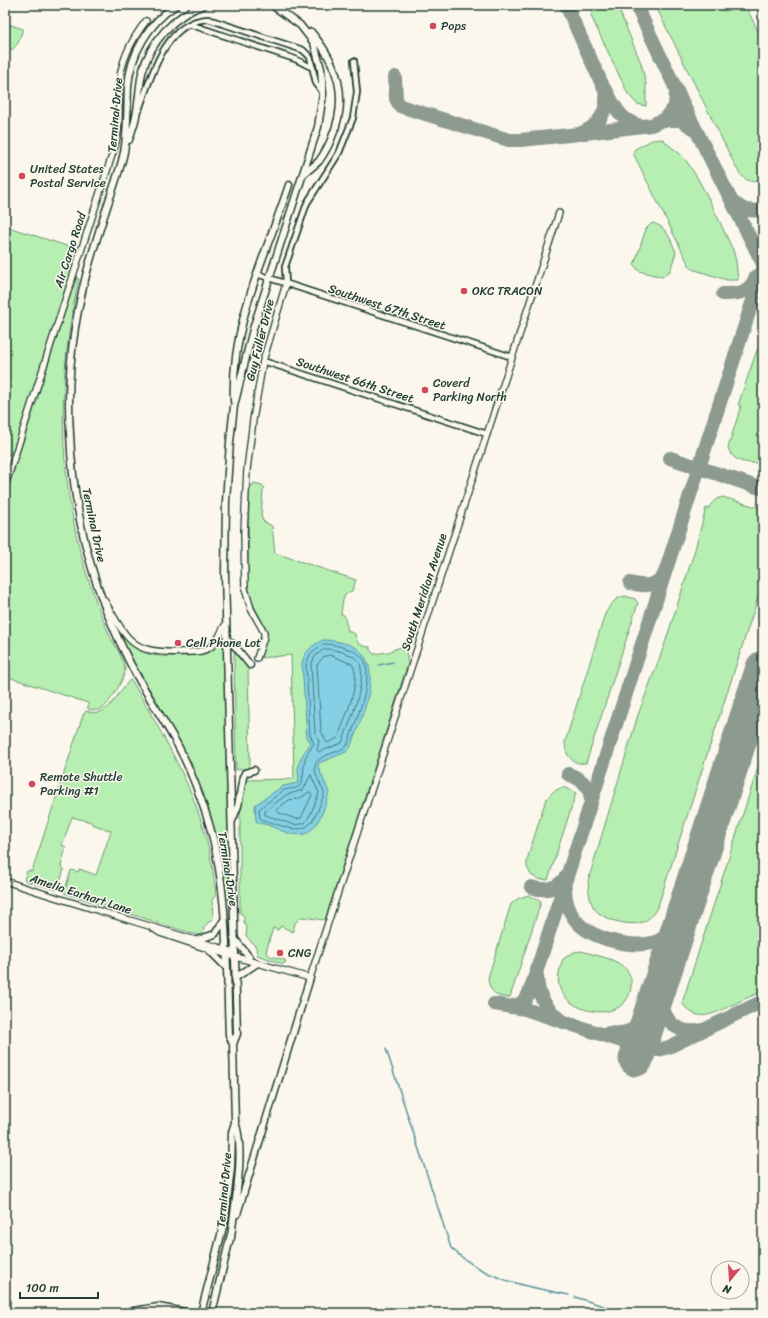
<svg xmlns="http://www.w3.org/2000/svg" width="768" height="1318" font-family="Sriracha,sans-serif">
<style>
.green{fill:#b7efb2;stroke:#6b9673}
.water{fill:#85d0e5;stroke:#5c959e}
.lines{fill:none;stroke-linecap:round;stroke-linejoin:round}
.shore{stroke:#48787b;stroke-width:1}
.stream{stroke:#5c959e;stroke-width:1.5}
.taxiway{stroke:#8d9a90;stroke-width:14}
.runway{stroke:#8d9a90;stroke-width:35}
.minor-casing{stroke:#1f3d34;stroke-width:8}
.tertiary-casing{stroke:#1f3d34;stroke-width:8}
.secondary-casing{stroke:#1f3d34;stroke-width:9}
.minor{stroke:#fbf7ec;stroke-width:4.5}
.tertiary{stroke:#fbf7ec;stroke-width:5.5}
.secondary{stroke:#fbf7ec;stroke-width:6}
.poi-dot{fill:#d1495b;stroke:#fbf7ec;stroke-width:1.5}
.labels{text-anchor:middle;stroke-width:3;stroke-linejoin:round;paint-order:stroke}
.poi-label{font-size:12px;fill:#1f3d34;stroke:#fbf7ec;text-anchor:start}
.street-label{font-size:12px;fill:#1f3d34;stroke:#fbf7ec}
</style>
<rect width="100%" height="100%" fill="#fbf7ec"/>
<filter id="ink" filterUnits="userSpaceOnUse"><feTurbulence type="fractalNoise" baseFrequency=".025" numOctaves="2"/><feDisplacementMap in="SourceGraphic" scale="8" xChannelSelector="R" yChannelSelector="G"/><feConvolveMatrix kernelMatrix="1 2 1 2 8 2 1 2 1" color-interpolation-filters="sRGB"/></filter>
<g filter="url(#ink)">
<path class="green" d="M593,5h24l24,58 5,21v22l-9,-2 -9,-10 -37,-78z
M655,5h90l18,36v138c-10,6 -19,1 -25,-8z
M5,23l18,6 -5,14 -6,7 -2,-1 -5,16z
M663,139c7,9 17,12 24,23 19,27 32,59 46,88l3,11 2,19h-11l-35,-11 -3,-4 -56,-112 2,-4 17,-9z
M652,223c15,3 18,16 24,29l-6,19 -8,6 -23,-6 -5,-6 12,-36z
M8,227l62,20 5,5 1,6 -62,191 -4,5 -5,3v-208l4,-12 -4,-2v-7z
M76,278l3,1c-22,96 -22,195 6,290 7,22 15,44 24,65 5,11 15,24 16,36 0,8 -16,34 -22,38 -5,3 -10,2 -15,1v-6l-83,-27v-178z
M763,342v121c-15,0 -29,1 -35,-15l13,-42 -3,-1 19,-55z
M254,483l8,2 3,3 -2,2 -2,26 2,5 9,5 3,27 81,27 -4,11c-11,3 -9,13 -11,23l3,1 4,16 7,3c2,10 5,12 15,13v3l4,4 14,-2 12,-5 6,4 2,12 -83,257 -24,-3 -6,6 -2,9 -12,-6 -3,4 -5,-2 -7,24 4,4 15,4 1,2 -3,2 -26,-9 -1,-8 -10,-11 1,-8 -3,-6v-6l-4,-3v-98l4,-35 50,-1 -3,-124 -31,3 8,-25 -16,-31 -4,-17 1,-95z
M723,497l40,12v73l-105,324c-4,7 -8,13 -15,16 -13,5 -41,-2 -49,-14 -5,-8 -5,-18 -6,-27l50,-166 26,-69 30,-93 12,-45 2,1c4,-7 7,-10 15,-12z
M625,596l10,3 3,4 -52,160c-14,2 -21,-8 -21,-21l40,-128c5,-9 9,-16 20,-18z
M124,638c16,19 35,19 57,18 16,0 28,-1 39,-14l4,1 6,257h-2l-3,-5c-6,-59 -21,-106 -49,-159 -17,-33 -37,-63 -54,-96z
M235,653l13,14 2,97 -2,4 -12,2 -2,-115z
M130,680l2,1c42,74 76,127 84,214l-4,5 1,18 -9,9 -1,10 -139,-44 7,-23 7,2 1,-3 17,6 15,-44 -19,-7 -1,-2 -19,-5 -10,28 4,2 -5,19 3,3 -3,10 -4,1v10l-31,-9 -2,-2 3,-8h5l51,-156 3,-4c24,8 29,-17 44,-31z
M763,752v239c-9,4 -19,8 -29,13 -19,9 -36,21 -52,-1z
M563,787l13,6 -28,87 -10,-1 -7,-4 -4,-8v-7l19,-61 8,-8z
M529,895l12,7 -31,95c-13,2 -21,-6 -22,-19l23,-74 8,-6z
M581,951c13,4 33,7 43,16 6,6 8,12 7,20 -4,37 -63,29 -72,-1 -2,-9 1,-19 4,-27l11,-7z"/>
<path class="water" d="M323,640c10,0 18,2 27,5 40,16 10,75 0,103l-4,4 -27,11 -1,4 11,25c-3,13 -11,38 -25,42 -11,3 -24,-4 -34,-8 -5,-3 -9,-1 -14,-5l-1,-16 28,-19 15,-3c2,-6 0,-8 0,-13 0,-10 7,-19 13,-27l-4,-6 -5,-73c2,-12 10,-19 21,-24z"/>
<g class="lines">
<path class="shore" d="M324,644c9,0 16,2 24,5 7,2 14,6 17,13 8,21 -11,63 -18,84 -4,3 -7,4 -12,6 -28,10 -22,16 -11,40v3c-10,24 -12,41 -42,31 -7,-2 -13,-5 -20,-6l-2,-2 -1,-9 25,-19 12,-2 6,-4 3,-26 9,-15 -4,-8 -4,-71 5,-11z
M325,649c8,0 14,2 21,4 4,2 8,4 11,6 14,15 -9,67 -15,84l-23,9 -2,-2 2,-9 -4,-8 -4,-68 4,-9z
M330,655l22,9c11,15 -9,58 -14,74l-11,5 -6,-12 -4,-66 6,-8z
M311,775l8,18 -8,20 -6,10 -10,2 -30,-10v-4l21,-16 17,-5z
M310,792l2,3 -11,23 -5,1 -19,-7v-3l12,-9 11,-2z"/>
<path class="stream" d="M379,665l14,-3
M386,1049l65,199c34,32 73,38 118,47
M575,1297l50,16"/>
<path class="taxiway" d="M636,5l50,105 77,154
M395,77l1,22 4,7 109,34h12l58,-6c18,-6 29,-21 27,-41l-40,-88
M676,90l-1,17 -12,13h17l15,9
M607,92c8,16 15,30 35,34
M585,133l66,-8 12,-5
M732,202l13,8 18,1
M723,294c16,0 27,-1 33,-18
M670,458l93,31
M630,583c14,4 27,4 35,-10
M568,774c15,5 23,13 23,29
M531,887c15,5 27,2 36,-12
M565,888c0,13 4,26 14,36 17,17 63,28 84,14 14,-10 19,-26 26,-41
M537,975c0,18 8,33 22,43
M660,985c-1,26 10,52 42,45
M494,1004l31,5 115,38 18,3 11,-3 94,-46
M510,1007c12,-2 17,-8 21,-19l232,-719
M609,1033c22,3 35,-9 44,-28"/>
<path class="runway" d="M636,1059l127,-391"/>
<g class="minor-casing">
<path id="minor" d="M189,24l106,35 18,9
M139,110c12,-33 26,-89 69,-91l95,31 7,7 6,26 7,10
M257,274l255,83
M286,284l-1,-17 22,-64 32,-50 14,-35 4,-26 -3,-31
M263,361l224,73"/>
</g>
<g class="tertiary-casing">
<path id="tertiary" d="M5,486l110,-340c6,-22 3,-40 4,-62 2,-23 13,-45 27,-63
M104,600c24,40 26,54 77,52 11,0 23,1 32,-7 7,-6 7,-14 13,-21
M257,658l7,-21v-5l-13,-23 -6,-20 -1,-57 3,-62 6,-50 10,-59 23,-77
M5,881c75,25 150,46 225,70
M151,927l9,6 48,16 102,29 249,-765"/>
</g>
<g class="secondary-casing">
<path id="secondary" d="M176,5c-27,18 -46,49 -48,82 -1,22 0,43 -4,65 -2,11 -6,21 -9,31 -8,23 -15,45 -22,68 -18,58 -27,121 -23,183 3,78 22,154 58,225 14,29 33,56 49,85 12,22 21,46 29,70 23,70 20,148 23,221l4,9
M129,140c2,-8 6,-16 7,-24 3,-14 3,-29 6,-43 8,-31 32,-58 62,-68
M303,175c5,-5 11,-9 16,-14 5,-7 10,-16 13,-24 17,-40 6,-73 -21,-105
M234,401c-4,-76 32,-146 55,-216
M227,640l7,5 16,20
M232,821l6,-15 5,-29 2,-4 9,-3
M234,938l15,19
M197,940l18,-6 9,-14
M208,949l18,18
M235,978l21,-14
M237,1214l73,-236
M231,1238c3,-32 15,-87 4,-116l-2,-78 4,-10 -12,-460 1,-73 4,-59 4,-36 19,-77 65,-202 5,-33 -2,-25 -7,-26 -14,-18 -28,-20
M123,1313l35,-6 33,6
M201,1313l24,-94 6,-51 1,-36 3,-10
M212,1313l19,-79"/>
</g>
<use href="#minor" class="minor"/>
<use href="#tertiary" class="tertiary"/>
<use href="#secondary" class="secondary"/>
</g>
</g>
<g class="poi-dot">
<circle cx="433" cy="26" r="4"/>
<circle cx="22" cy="176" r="4"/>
<circle cx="464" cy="291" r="4"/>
<circle cx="425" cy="390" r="4"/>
<circle cx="178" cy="643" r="4"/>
<circle cx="32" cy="784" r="4"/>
<circle cx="280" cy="953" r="4"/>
</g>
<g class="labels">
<g class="poi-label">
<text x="441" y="30">Pops</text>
<text x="30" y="173">United States<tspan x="30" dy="14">Postal Service</tspan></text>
<text x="472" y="295">OKC TRACON</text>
<text x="433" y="387">Coverd<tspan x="433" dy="14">Parking North</tspan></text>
<text x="186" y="647">Cell Phone Lot</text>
<text x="40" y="781">Remote Shuttle<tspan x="40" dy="14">Parking #1</tspan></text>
<text x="288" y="957">CNG</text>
</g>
<g class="street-label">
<text transform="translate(115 115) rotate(-85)" y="4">Terminal Drive</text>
<text transform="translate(70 250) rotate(-72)" y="4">Air Cargo Road</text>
<text transform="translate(387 307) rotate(18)" y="4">Southwest 67th Street</text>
<text transform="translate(260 340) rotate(-76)" y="4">Guy Fuller Drive</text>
<text transform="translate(355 380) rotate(18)" y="4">Southwest 66th Street</text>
<text transform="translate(94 525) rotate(78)" y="4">Terminal Drive</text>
<text transform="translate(424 592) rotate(-72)" y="4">South Meridian Avenue</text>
<text transform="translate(228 869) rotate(81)" y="4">Terminal Drive</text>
<text transform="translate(81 894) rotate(18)" y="4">Amelia Earhart Lane</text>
<text transform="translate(224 1190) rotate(-85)" y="4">Terminal Drive</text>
</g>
</g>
<rect width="768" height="1318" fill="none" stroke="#fbf7ec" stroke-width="20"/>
<rect x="10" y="10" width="748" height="1298" fill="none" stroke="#1f3d34" stroke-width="1.5" filter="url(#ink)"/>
<g transform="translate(730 1280) rotate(198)"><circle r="19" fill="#fbf7ec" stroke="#a3ada2"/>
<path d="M0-3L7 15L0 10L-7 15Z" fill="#d1495b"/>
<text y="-6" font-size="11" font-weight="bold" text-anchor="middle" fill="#1f3d34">N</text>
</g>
<path d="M20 1292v6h78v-6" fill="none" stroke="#1f3d34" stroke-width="2"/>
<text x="26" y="1292" font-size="12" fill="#1f3d34" stroke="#fbf7ec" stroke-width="3" paint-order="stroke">100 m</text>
</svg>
